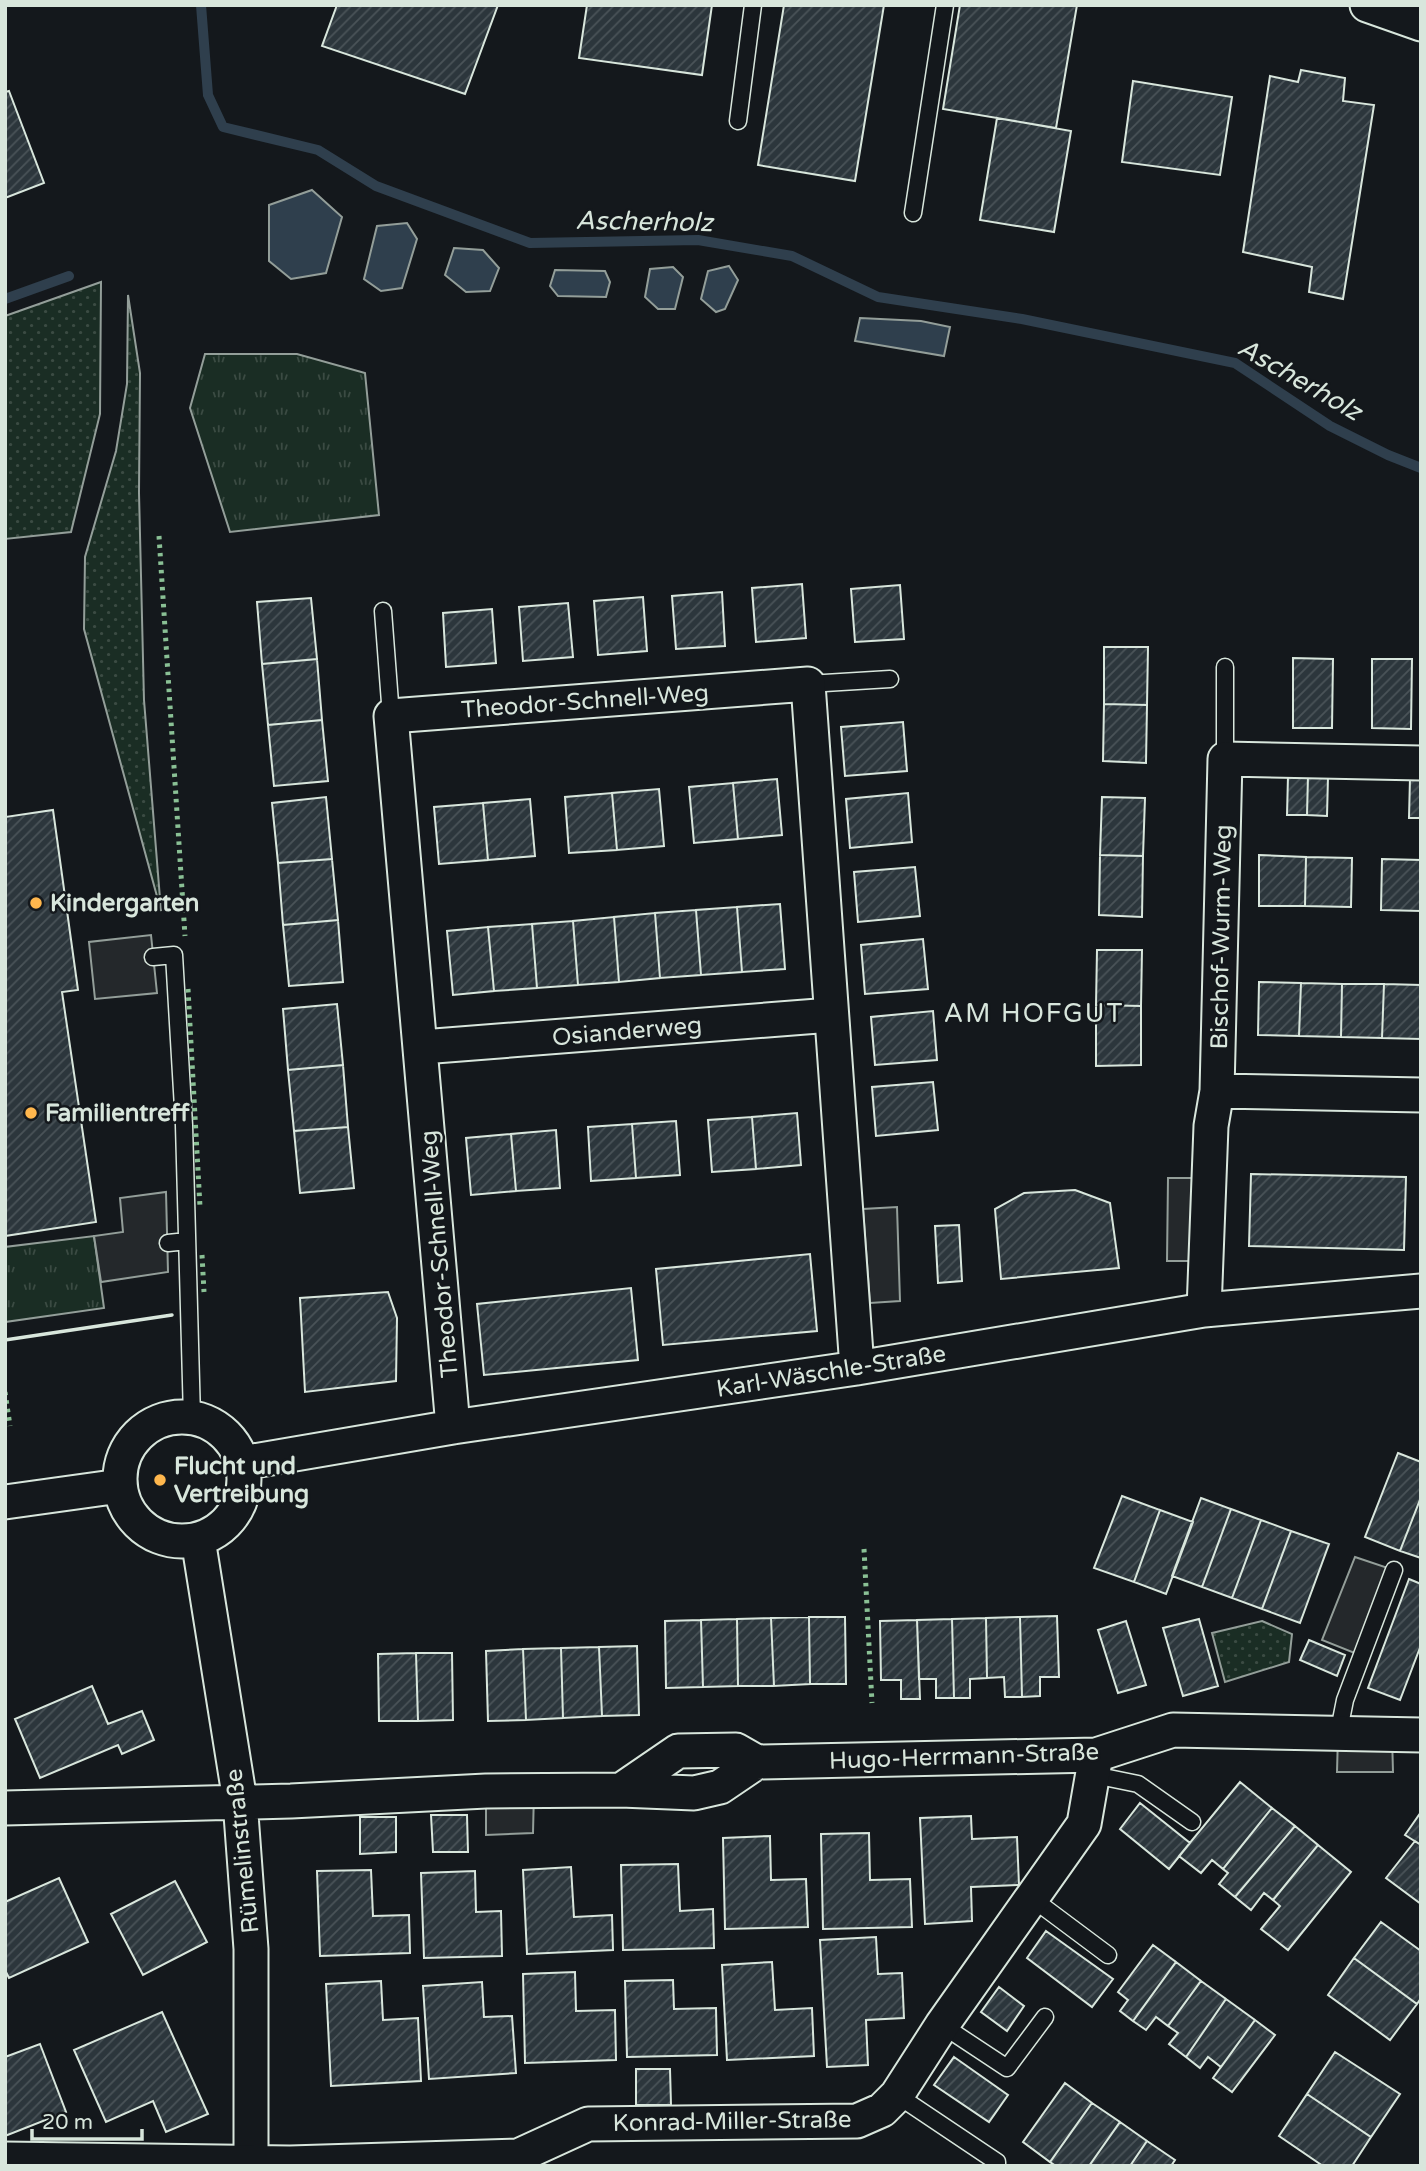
<svg xmlns="http://www.w3.org/2000/svg" width="1426" height="2171" font-family="'Varela Round',sans-serif">
<style>
.grass{fill:url(#grass-dots);stroke:#939e99;stroke-width:2}
.park{fill:url(#park-tufts);stroke:#939e99;stroke-width:2}
.parking{fill:#24282b;stroke:#939e99;stroke-width:2}
.water{fill:#2f3f4d;stroke:#939e99;stroke-width:2}
.lines{fill:none;stroke-linecap:round;stroke-linejoin:round}
.stream{stroke:#2f3f4d;stroke-width:10}
.building{fill:url(#building-hatch);stroke:#d8e6dc;stroke-width:2}
.service-casing{stroke:#d8e6dc;stroke-width:19}
.minor-casing{stroke:#d8e6dc;stroke-width:37}
.service{stroke:#14181c;stroke-width:16}
.minor{stroke:#14181c;stroke-width:33}
.hedge{stroke:#8ac095;stroke-width:5;stroke-dasharray:3.5 5;stroke-linecap:butt}
.wall{stroke:#d8e6dc;stroke-width:3.5}
.poi-dot{fill:#ffb74d;stroke:#14181c;stroke-width:2.5}
.labels{text-anchor:middle;stroke-width:5;stroke-linejoin:round;paint-order:stroke}
.street-label{font-size:24px;fill:#d8e6dc;stroke:#14181c}
.poi-label{font-size:24px;font-weight:bold;fill:#d8e6dc;stroke:#14181c;text-anchor:start}
.water-label{font-size:26px;font-style:italic;fill:#d8e6dc;stroke:#14181c}
.neighbourhood-label{font-size:26px;letter-spacing:2px;fill:#d8e6dc;stroke:#14181c}
</style>
<defs>
<pattern id="grass-dots" width="8" height="8" patternUnits="userSpaceOnUse" patternTransform="scale(1.75)"><rect width="8" height="8" fill="#1a2d24"/><path d="M2 2h.1M6 6h.1" fill="none" stroke="#3b4b43" stroke-width="1.8" stroke-linecap="round"/></pattern>
<pattern id="park-tufts" width="24" height="20" patternUnits="userSpaceOnUse" patternTransform="scale(1.75)"><rect width="24" height="20" fill="#1a2d24"/><path d="M3 7l-1-3M5 7V3M7 7l1-3M15 17l-1-3M17 17v-4M19 17l1-3" fill="none" stroke="#3b4b43"/></pattern>
<pattern id="building-hatch" width="6" height="6" patternUnits="userSpaceOnUse" patternTransform="scale(1.75)"><rect width="6" height="6" fill="#2c363c"/><path d="M-1 1l2-2M0 6l6-6M5 7l2-2" fill="none" stroke="#4a5358"/></pattern>
</defs>
<rect width="100%" height="100%" fill="#14181c"/>
<path class="grass" d="M101,282l-1,132 -29,118 -66,7v-223z
M128,295l12,78 -1,120 5,207 17,211 -77,-282 1,-72 31,-106 11,-67z
M1262,1621l30,13 -3,28 -64,20 -13,-49z"/>
<path class="park" d="M205,354h92l68,19 14,142 -149,17 -40,-124z
M94,1236l10,72 -99,14v-75z"/>
<path class="parking" d="M151,935l6,58 -62,6 -6,-57z
M1168,1178h32l-2,83h-31z
M166,1192l2,80 -67,10 -7,-46 29,-4 -3,-34z
M897,1207l3,94 -30,2 -7,-94z
M1355,1557l39,13 -32,86 -40,-16z
M1338,1735l54,1 1,36h-56z
M486,1791h48l-1,42 -47,2z"/>
<path class="water" d="M312,190l30,27 -16,56 -35,6 -22,-18v-56z
M407,223l10,16 -15,49 -21,3 -17,-12 13,-53z
M454,248l29,2 16,18 -9,23 -24,1 -21,-17z
M729,266l9,14 -13,29 -9,3 -15,-13 7,-28z
M673,267l10,10 -8,32h-17l-13,-12 5,-28z
M555,270l50,1 5,11 -4,15 -48,-1 -8,-10z
M860,318l61,3 29,6 -6,29 -89,-15z"/>
<g class="lines">
<path class="stream" d="M201,5l7,90 15,32 95,23 58,36 154,57 168,-3 94,16 86,41 144,22 213,44 95,63 58,29 33,13
M5,299l64,-23"/>
</g>
<path class="building" d="M337,5h161l-33,89 -143,-48z
M587,5h125l-10,70 -123,-17z
M784,5h100l-29,176 -97,-16z
M960,5h117l-21,123 -113,-19z
M1301,70l44,8 -2,23 31,4 -31,194 -34,-7 3,-25 -69,-15 27,-176 28,6z
M1133,81l99,16 -12,78 -98,-13z
M9,91l35,92 -39,15v-106z
M997,118l74,13 -17,101 -74,-12z
M802,584l4,54 -50,4 -4,-54z
M900,585l4,54 -49,3 -4,-53z
M722,592l3,54 -49,3 -4,-53z
M643,597l4,54 -49,4 -4,-54z
M311,598l6,61 -55,5 -5,-62z
M568,603l5,54 -50,4 -4,-54z
M492,609l4,54 -50,4 -3,-54z
M1104,647h44l-1,58 -43,-1z
M1293,658l40,1 -1,69h-39z
M317,659l5,61 -54,5 -6,-61z
M1372,659h40l-1,70 -39,-1z
M1104,704l43,1 -1,58 -43,-2z
M322,720l6,61 -54,5 -6,-61z
M903,722l4,49 -62,5 -4,-49z
M1288,776h20l-1,39h-20z
M1308,776l20,1 -1,39 -20,-1z
M1410,778l11,1v39h-12z
M777,779l5,56 -44,4 -5,-56z
M733,783l5,56 -44,4 -5,-56z
M659,789l5,57 -47,4 -5,-57z
M612,793l5,57 -48,3 -4,-56z
M908,793l4,49 -62,6 -4,-49z
M326,797l6,62 -54,4 -6,-60z
M1102,797l43,1 -2,58 -43,-1z
M530,799l5,57 -47,4 -5,-57z
M483,803l5,57 -49,4 -5,-57z
M53,810l25,180 -16,2 34,230 -91,14v-419z
M1100,855l43,1 -1,61 -43,-2z
M1259,855l47,2 -1,49h-46z
M1306,857l46,1 -1,49 -46,-1z
M332,859l6,61 -55,5 -5,-62z
M1382,859l39,1v51l-40,-1z
M915,867l5,49 -62,6 -4,-50z
M780,904l5,65 -43,3 -5,-65z
M737,907l5,65 -41,3 -5,-65z
M696,910l5,65 -41,3 -5,-65z
M655,913l5,65 -41,4 -5,-65z
M614,917l5,65 -41,3 -5,-64z
M338,920l5,62 -54,4 -6,-61z
M573,921l5,64 -41,3 -5,-64z
M532,924l5,64 -43,3 -6,-64z
M488,927l6,64 -41,4 -6,-64z
M923,939l5,50 -63,5 -4,-49z
M1097,950h45l-1,56 -45,-1z
M1259,982l42,1 -2,53 -41,-1z
M1301,983l41,1 -1,53 -42,-1z
M1342,984h42l-2,54 -41,-1z
M1384,984l37,1v54l-39,-1z
M337,1004l6,61 -55,5 -5,-61z
M1096,1005l45,1v59l-45,1z
M933,1011l4,49 -62,5 -4,-48z
M343,1065l5,62 -54,4 -6,-61z
M933,1082l5,48 -62,6 -4,-49z
M797,1113l4,52 -45,4 -4,-52z
M752,1117l4,52 -44,3 -4,-52z
M676,1121l4,54 -44,3 -4,-54z
M632,1124l4,54 -45,3 -3,-54z
M348,1127l6,61 -54,5 -6,-62z
M556,1130l4,58 -44,3 -5,-57z
M511,1134l5,57 -45,4 -5,-57z
M1251,1174l155,3 -2,73 -155,-4z
M1075,1190l35,13 9,65 -118,11 -6,-70 29,-16z
M959,1225l3,56 -24,2 -3,-57z
M810,1254l7,77 -154,14 -7,-76z
M631,1288l7,72 -154,15 -7,-71z
M388,1292l9,26 -1,63 -91,11 -5,-94z
M1398,1453l23,9v35l-21,54 -35,-14z
M1122,1496l38,14 -26,72 -40,-14z
M1421,1497v61l-21,-7z
M1201,1498l30,11 -29,78 -30,-11z
M1231,1509l30,11 -29,78 -30,-11z
M1160,1510l33,12 -27,72 -32,-12z
M1261,1520l30,11 -29,78 -30,-11z
M1291,1531l38,13 -29,79 -38,-14z
M1409,1579l12,5v61l-21,55 -32,-12z
M1057,1616l2,61h-19v19l-18,1 -2,-80z
M809,1617h36l1,67h-36z
M809,1617l1,67 -36,2 -3,-68z
M1020,1617l2,80h-17l-1,-20 -17,1 -1,-60z
M771,1618l3,68h-36l-1,-67z
M986,1618l1,60 -17,1v19h-16l-2,-79z
M737,1619l1,67 -35,1 -2,-67z
M952,1619l2,79h-18v-19h-17l-2,-59z
M1199,1619l19,67 -35,10 -20,-68z
M701,1620l2,67 -37,1 -1,-67z
M917,1620l3,79h-19v-19h-20l-1,-59z
M1126,1621l20,64 -28,8 -20,-63z
M1309,1640l36,15 -8,21 -37,-16z
M637,1646l2,69 -37,1 -3,-69z
M599,1647l3,69 -39,2 -2,-70z
M561,1648l2,70 -37,2 -3,-71z
M523,1649l3,71 -38,1 -2,-70z
M416,1653l2,68h-39l-1,-67z
M416,1653h36l1,67 -35,1z
M92,1686l16,38 34,-13 12,29 -32,14 -4,-9 -78,33 -25,-59z
M1240,1782l32,26 -49,61 -11,-9 -11,13 -22,-17z
M1140,1803l50,40 -21,26 -49,-40z
M1272,1808l23,18 -60,71 -16,-13 9,-11 -5,-4z
M1421,1812v33l-16,-10z
M431,1815h36l1,37h-35z
M971,1816l1,23 45,-2 2,48 -48,2 1,34 -47,3 -5,-106z
M360,1817h36v35l-36,2z
M1295,1826l23,19 -45,55 -9,-7 -13,17 -16,-13z
M869,1833l1,47 40,-1 2,48 -89,2 -2,-95z
M770,1836l1,44 35,-1 2,48 -83,2 -2,-91z
M1415,1841l6,4v59l-35,-26z
M1318,1845l33,27 -63,78 -27,-21 19,-23 -7,-6z
M678,1864l2,47 33,-2 1,39 -91,2 -2,-85z
M571,1867l3,50 38,-2 1,35 -86,4 -4,-84z
M371,1870l2,46 36,-1 1,38 -90,3 -3,-85z
M475,1871l1,41 25,-1 1,45 -78,2 -3,-85z
M59,1878l29,64 -79,36 -4,-8v-68z
M175,1881l32,61 -64,33 -32,-61z
M1381,1922l40,29v47l-4,6 -63,-46z
M1046,1931l67,48 -21,28 -65,-49z
M876,1937l2,37 24,-1 2,45 -38,2 2,45 -41,2 -7,-127z
M1153,1945l23,17 -43,59 -13,-10 8,-11 -10,-8z
M1354,1958l63,46 -27,36 -62,-45z
M772,1962l3,48 37,-2 2,48 -87,4 -5,-95z
M1176,1962l25,19 -33,45 -12,-9 -10,13 -13,-9z
M575,1972l1,39 39,-1 1,50 -91,3 -2,-89z
M673,1980l1,29 42,-1 1,47 -90,2 -2,-76z
M381,1981l2,39 35,-2 3,63 -90,5 -5,-102z
M1201,1981l25,18 -40,58 -17,-13 9,-11 -10,-7z
M482,1982l2,35 28,-1 4,57 -87,6 -6,-93z
M999,1987l25,19 -17,25 -26,-19z
M1226,1999l29,21 -34,47 -13,-10 -8,11 -14,-11z
M162,2012l46,102 -42,18 -13,-31 -47,21 -32,-72z
M1255,2020l20,15 -43,57 -19,-14z
M40,2044l26,68 -61,24v-79z
M1335,2052l65,42 -29,43 -64,-43z
M954,2057l54,38 -19,27 -55,-37z
M636,2069h34l1,36h-35z
M1065,2083l27,20 -42,59 -27,-20z
M1307,2094l64,43 -19,29h-29l-44,-30z
M1092,2103l28,19 -31,44h-33l-6,-4z
M1120,2122l27,19 -17,25h-41z
M1147,2141l28,19 -4,6h-41z"/>
<g class="lines">
<g class="service-casing">
<path id="service" d="M738,121l15,-116
M913,213l32,-208
M383,611l8,105
M808,684l82,-5
M1225,759v-92
M153,957l21,-2 10,170 8,293
M168,1243l19,-2
M1338,1735l7,-35 49,-130
M1094,1775l44,9 54,38
M1033,1899l75,56
M942,2025l65,43 38,-51
M897,2095l100,67v4"/>
</g>
<g class="minor-casing">
<path id="minor" d="M1367,5l54,19
M422,1047l409,-32
M1217,1091l204,4
M1204,1310l7,-184 6,-35 8,-332 196,4
M120 1479a62 62 0 1 1 124 0a62 62 0 1 1-124 0Z
M453,1427l-62,-711 417,-32 49,684
M242,1463l211,-36 404,-59 347,-58 217,-19
M5,1502l115,-16
M198,1539l42,262 11,148v217
M621,1790l73,3 26,-6 37,-25
M5,1808l286,-7 195,-10 135,-1 57,-39 58,-1 21,12 339,-7 77,-25 248,5
M5,2159l285,4 228,-7 70,-32 269,-3 25,-11 15,-15 45,-70 142,-201 12,-69"/>
</g>
<use href="#service" class="service"/>
<use href="#minor" class="minor"/>
<path class="hedge" d="M159,536l26,400
M188,989l12,218
M202,1255l2,37
M5,1392l5,34
M864,1549l8,154"/>
<path class="wall" d="M5,1340l167,-25"/>
</g>
<g class="poi-dot">
<circle cx="36" cy="903" r="7"/>
<circle cx="31" cy="1113" r="7"/>
<circle cx="160" cy="1480" r="7"/>
</g>
<g class="labels">
<g class="street-label">
<text transform="translate(585 701) rotate(-4)" y="8">Theodor-Schnell-Weg</text>
<text transform="translate(1221 937) rotate(-89)" y="8">Bischof-Wurm-Weg</text>
<text transform="translate(627 1031) rotate(-5)" y="8">Osianderweg</text>
<text transform="translate(439 1254) rotate(-95)" y="8">Theodor-Schnell-Weg</text>
<text transform="translate(831 1371) rotate(-9)" y="8">Karl-Wäschle-Straße</text>
<text transform="translate(964 1756) rotate(-2)" y="8">Hugo-Herrmann-Straße</text>
<text transform="translate(242 1851) rotate(-96)" y="8">Rümelinstraße</text>
<text transform="translate(732 2121) rotate(-1)" y="8">Konrad-Miller-Straße</text>
</g>
<g class="poi-label">
<text x="50" y="911">Kindergarten</text>
<text x="45" y="1121">Familientreff</text>
<text x="174" y="1474">Flucht und<tspan x="174" dy="28">Vertreibung</tspan></text>
</g>
<g class="water-label">
<text transform="translate(644 221) rotate(1)" y="9">Ascherholz</text>
<text transform="translate(1300 379) rotate(30)" y="9">Ascherholz</text>
</g>
<g class="neighbourhood-label">
<text x="1034" y="1022">AM HOFGUT</text>
</g>
</g>
<rect width="1426" height="2171" fill="none" stroke="#d8e6dc" stroke-width="14"/>
<path d="M32 2129v10h110v-10" fill="none" stroke="#d8e6dc" stroke-width="3.5"/>
<text x="42" y="2129" font-size="21" fill="#d8e6dc" stroke="#14181c" stroke-width="5" paint-order="stroke">20 m</text>
</svg>
